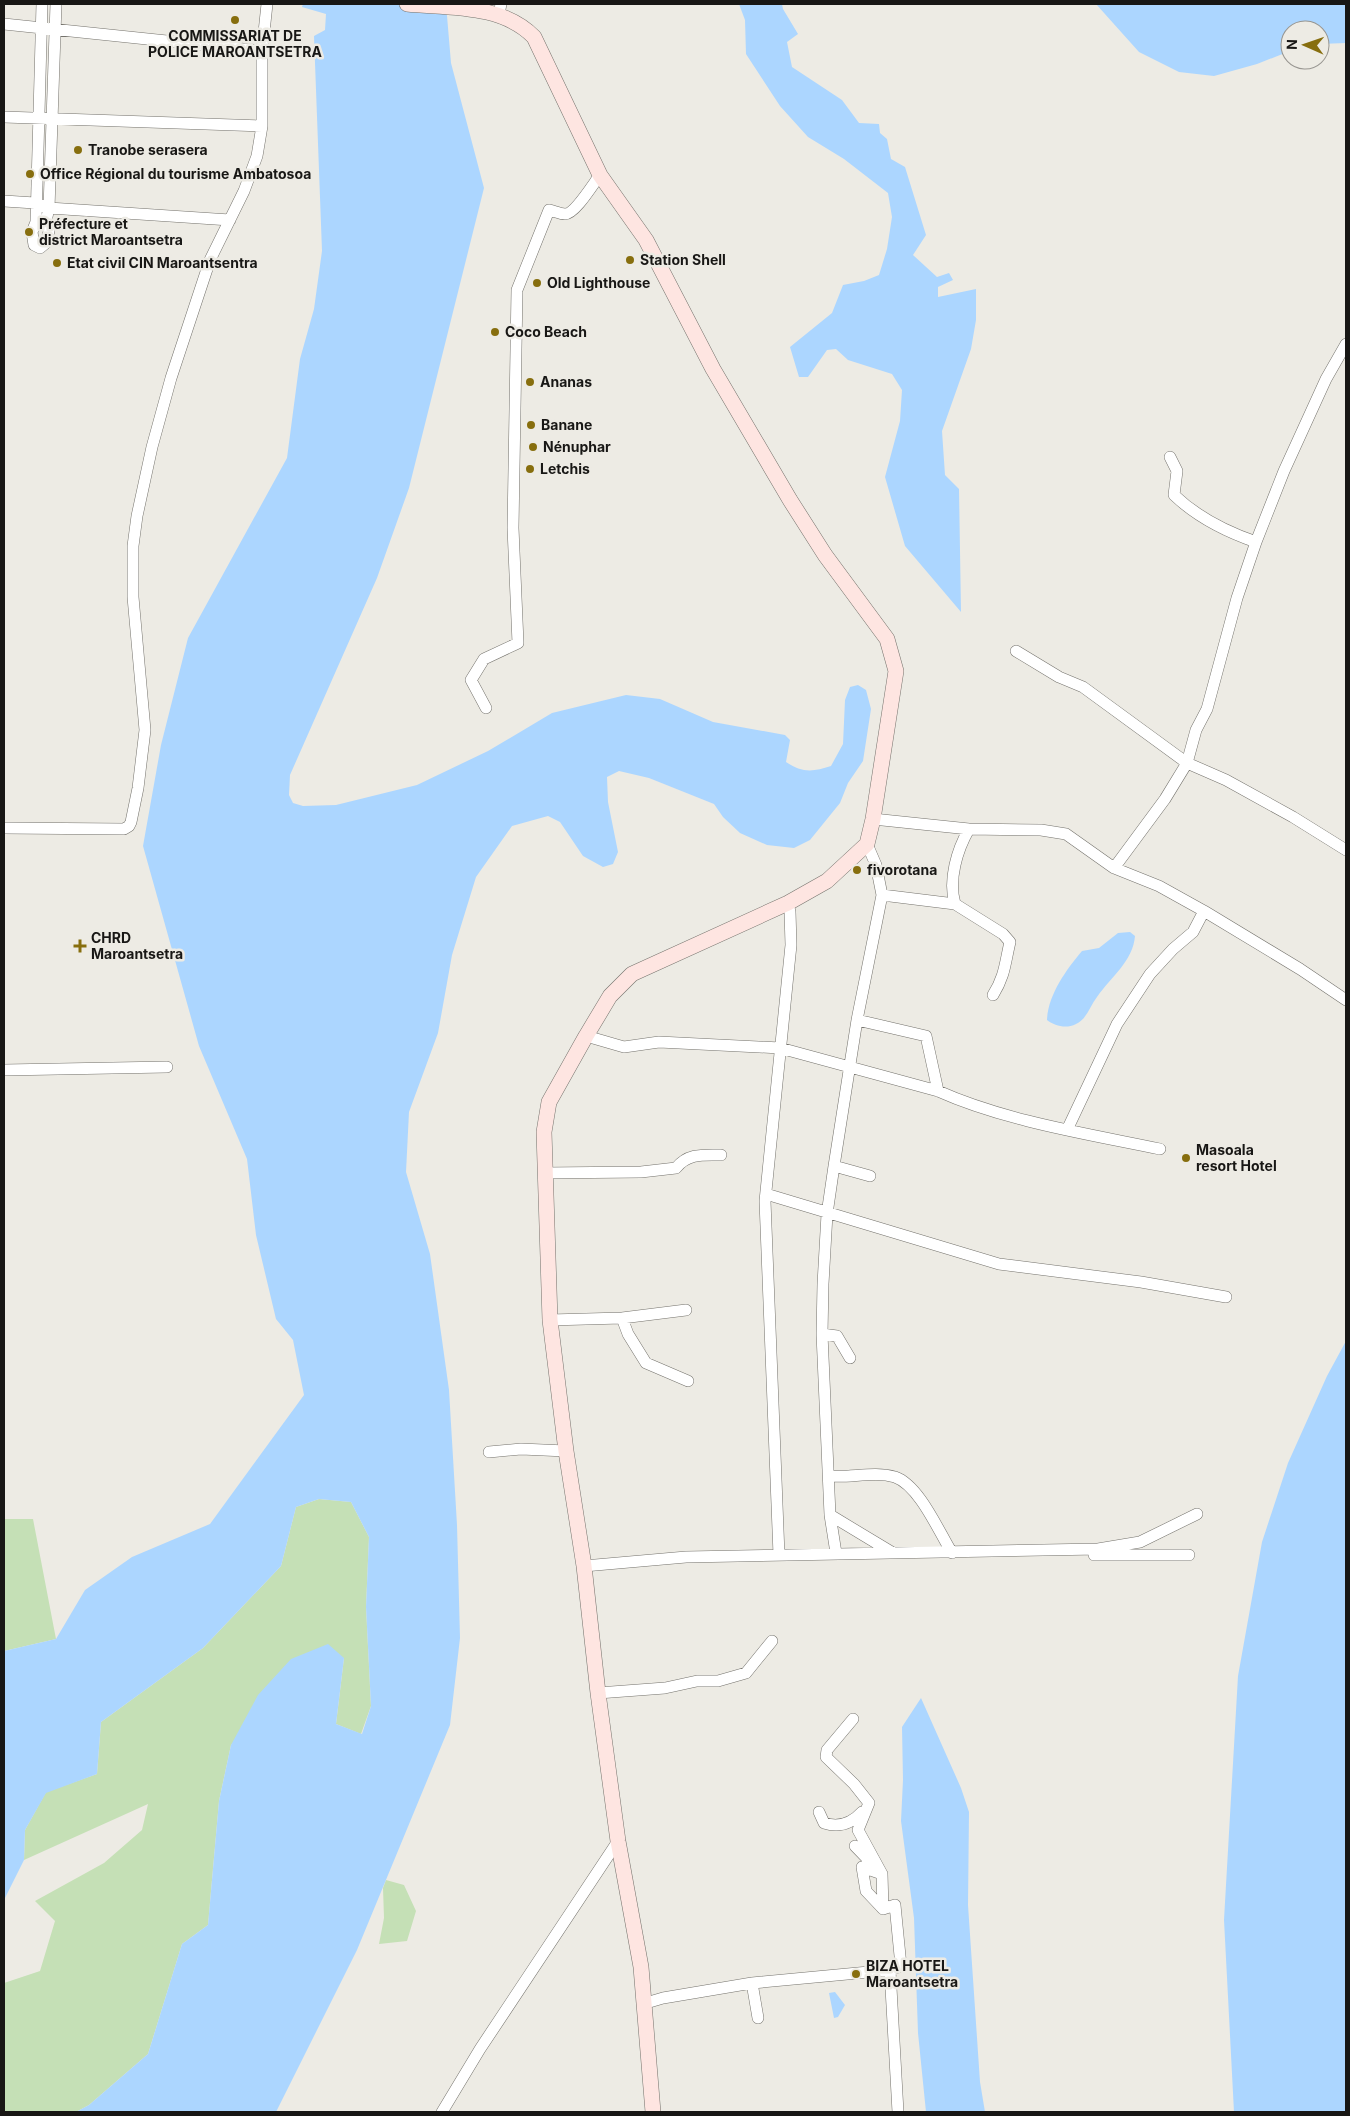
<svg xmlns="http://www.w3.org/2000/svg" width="1350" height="2116" font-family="Inter,sans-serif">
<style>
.green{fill:#c5e0b6}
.water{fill:#acd6ff}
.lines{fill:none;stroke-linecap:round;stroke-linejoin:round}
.minor-casing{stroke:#74726c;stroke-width:12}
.secondary-casing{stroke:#74726c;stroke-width:16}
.minor{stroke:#fff;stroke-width:11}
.secondary{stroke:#fee5e1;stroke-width:15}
.poi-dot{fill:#876e0e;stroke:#edebe4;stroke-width:2}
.labels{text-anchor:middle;stroke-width:5;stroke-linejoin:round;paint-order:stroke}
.poi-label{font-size:14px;font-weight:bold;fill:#181715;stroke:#edebe4;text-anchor:start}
</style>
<rect width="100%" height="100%" fill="#edebe4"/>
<path class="green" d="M319,1499l32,3 18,35 -3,70 5,99 -10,28 -25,-10 8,-66 -113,87 -12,56 -11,124 -26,19 -34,110 -59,51 -13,7h-72v-129l36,-12 15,-50 -20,-20 69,-38 38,-33 6,-26 -124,56 1,-30 21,-38 51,-18 4,-52 102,-74 78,-82 15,-59z
M4,1519h29l23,120 -52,12z
M386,1880l18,5 12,26 -9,30 -28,3 5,-26 -1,-30z"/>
<path class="water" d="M303,4h143l5,59 33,125 -75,300 -32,90 -87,197 -1,20 4,8 10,3 33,-1 81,-20 71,-34 64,-38 74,-18 34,4 53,23 72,13 5,5 -4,22c16,11 27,10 45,4l12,-22 2,-44 5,-13 8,-2 8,5 5,19 -8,52 -15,22 -8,20 -30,37 -16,8 -27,-3 -27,-12 -17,-16 -9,-13 -65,-26 -30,-7 -12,6 1,25 10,50 -5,12 -10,3 -20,-11 -23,-34 -12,-6 -36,10 -36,51 -24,78 -14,78 -29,79 -3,60 24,82 19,136 8,135 3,113 -10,87 -93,225 -81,162h-200l13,-7 59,-51 34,-110 26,-19 11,-124 12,-56 27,-50 33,-36 37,-15 16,14 -8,66 26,10 9,-28 -5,-99 3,-70 -18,-35 -32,-3 -23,8 -15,59 -78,82 -102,74 -4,52 -51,19 -21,37 -1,30 -20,40v-249l52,-12 29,-49 47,-33 78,-33 94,-129 -11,-55 -17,-21 -20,-84 -9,-76 -48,-113 -56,-200 18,-101 27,-107 99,-180 13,-99 14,-50 8,-58 -8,-215 11,-6 1,-16 -24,-7z
M739,4h43l1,5 15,25 -11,8 5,25 50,33 17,23 20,1 1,9 7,6 4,20 14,8 21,68 -13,20 24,22 12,-4 4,7 -15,7v10l38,-8v31l-5,29 -29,82 3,44 14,14 2,123 -56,-66 -20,-69 15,-56 2,-31 -10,-16 -44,-14 -12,-11 -9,1 -19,27h-9l-9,-30 42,-34 11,-28 21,-4 15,-6 8,-26 5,-32 -4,-24 -44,-34 -36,-22 -28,-31 -34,-52 -1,-34z
M1096,4h250v39l-26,1v-14h-30v21l-33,13 -43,12 -35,-4 -40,-20z
M1130,932l5,4c-2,25 -24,41 -38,61 -7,9 -10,22 -21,27 -10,5 -21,2 -29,-4 1,-25 19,-50 35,-69l17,-3 19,-15z
M1346,1341v771h-112l-10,-192 14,-244 24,-134 26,-79 39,-87z
M921,1698l40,90 8,24 -1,93 12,177 5,30h-59l-8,-79 -4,-115 -13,-97 2,-41 -1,-53z
M835,1992l10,13 -7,12 -4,1 -5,-25z"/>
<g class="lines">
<g class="minor-casing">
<path id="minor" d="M42,4l-6,218 -4,10 2,13 6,3 6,-5 3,-12 -3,-10 3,-13 7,-204
M499,14l2,-10
M4,24l258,27
M4,117l258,9
M4,201l31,2 14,5 181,12
M1170,457l7,14 -3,24c23,22 53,37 82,47
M1016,651l43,26 24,10 104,76 39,17 67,37 53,33
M486,708l-15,-28 13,-21 34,-16 -5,-115 4,-238 32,-80c5,1 11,4 16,4 10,0 28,-30 35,-39
M873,819l96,10 72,1 25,4 48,34 45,18 45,25 96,58 46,31
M4,828l120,1 5,-3 2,-4 7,-34 7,-58 -12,-133v-51l4,-30 15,-69 19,-69 39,-118 34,-69 13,-35 5,-30v-75l5,-47
M969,829c-12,21 -21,51 -14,75l48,30 7,8c-5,21 -5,34 -17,53
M867,844l9,21 6,30 -25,125 -23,146 -7,48 -4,70 -1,50 8,181 63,38
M1114,868l51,-69 22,-36 9,-33 11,-21 30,-111 19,-56 28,-71 42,-92 20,-35
M882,895l73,9
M857,1020l69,16 12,55
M586,1036l38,11 35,-5 121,6 158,43c67,30 150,43 222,58
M4,1070l163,-3
M1067,1130l50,-106 33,-50 23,-25 20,-17 11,-21
M834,1166l36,10
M544,1173l97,-1 35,-4c12,-15 27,-13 45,-13
M766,1194l233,70 142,18 85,15
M622,1318l6,16 18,29 42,18
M550,1320l72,-2 64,-8
M822,1334l15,2 13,22
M489,1452l32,-3 45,2
M830,1476c21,2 44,-5 65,1 24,8 44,55 57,76
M830,1515l6,38
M779,1555l-14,-354 26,-256 -1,-33 -2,-9
M1094,1555h95
M584,1566l102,-9 412,-8 42,-7 57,-28
M598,1693l67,-5 32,-7h21l28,-8 26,-32
M819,1812l5,11c15,5 27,1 38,-11
M855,1846l27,28 1,35
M890,1970l8,142
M752,1983l6,35
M646,2003l17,-5 89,-15 138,-13 11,-4 -6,-61 -12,4 -17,-18 -4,-24 20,7 -24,-44 11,-27 -15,-19 -28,-27 1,-7 26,-31
M442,2112l38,-63 138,-208"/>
</g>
<g class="secondary-casing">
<path id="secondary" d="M407,4c43,4 95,0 127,33l66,138 46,65 67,129 77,131 35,55 62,84 9,32 -23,148 -6,25 -40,37 -39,22 -156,71 -22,22 -24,40 -37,66 -5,30 6,188 16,131 18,115 14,127 20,148 23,126 12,145"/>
</g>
<use href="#minor" class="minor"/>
<use href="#secondary" class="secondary"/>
</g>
<g class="poi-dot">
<circle cx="235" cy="20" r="5"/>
<circle cx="78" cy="150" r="5"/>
<circle cx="30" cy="174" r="5"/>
<circle cx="29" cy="232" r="5"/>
<circle cx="630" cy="260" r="5"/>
<circle cx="57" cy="263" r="5"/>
<circle cx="537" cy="283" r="5"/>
<circle cx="495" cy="332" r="5"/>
<circle cx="530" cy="382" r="5"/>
<circle cx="531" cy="425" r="5"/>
<circle cx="533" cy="447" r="5"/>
<circle cx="530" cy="469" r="5"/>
<circle cx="857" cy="870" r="5"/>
<path d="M77.5 938.5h5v5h5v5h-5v5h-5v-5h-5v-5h5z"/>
<circle cx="1186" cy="1158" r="5"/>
<circle cx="856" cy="1974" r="5"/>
</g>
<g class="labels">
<g class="poi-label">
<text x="235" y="41" text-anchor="middle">COMMISSARIAT DE<tspan x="235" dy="16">POLICE MAROANTSETRA</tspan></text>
<text x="88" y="155">Tranobe serasera</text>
<text x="40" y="179">Office Régional du tourisme Ambatosoa</text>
<text x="39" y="229">Préfecture et<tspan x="39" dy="16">district Maroantsetra</tspan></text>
<text x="640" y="265">Station Shell</text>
<text x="67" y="268">Etat civil CIN Maroantsentra</text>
<text x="547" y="288">Old Lighthouse</text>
<text x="505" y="337">Coco Beach</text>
<text x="540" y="387">Ananas</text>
<text x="541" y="430">Banane</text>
<text x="543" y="452">Nénuphar</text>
<text x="540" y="474">Letchis</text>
<text x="867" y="875">fivorotana</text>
<text x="91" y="943">CHRD<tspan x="91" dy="16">Maroantsetra</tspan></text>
<text x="1196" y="1155">Masoala<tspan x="1196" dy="16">resort Hotel</tspan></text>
<text x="866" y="1971">BIZA HOTEL<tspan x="866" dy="16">Maroantsetra</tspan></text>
</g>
</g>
<rect width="1350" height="2116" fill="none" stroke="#181715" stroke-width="10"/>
<g transform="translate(1305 45) rotate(272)"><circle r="24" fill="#edebe4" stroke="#989691"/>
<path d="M0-4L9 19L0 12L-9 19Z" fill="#876e0e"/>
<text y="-8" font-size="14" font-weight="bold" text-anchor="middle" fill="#181715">N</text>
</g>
</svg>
